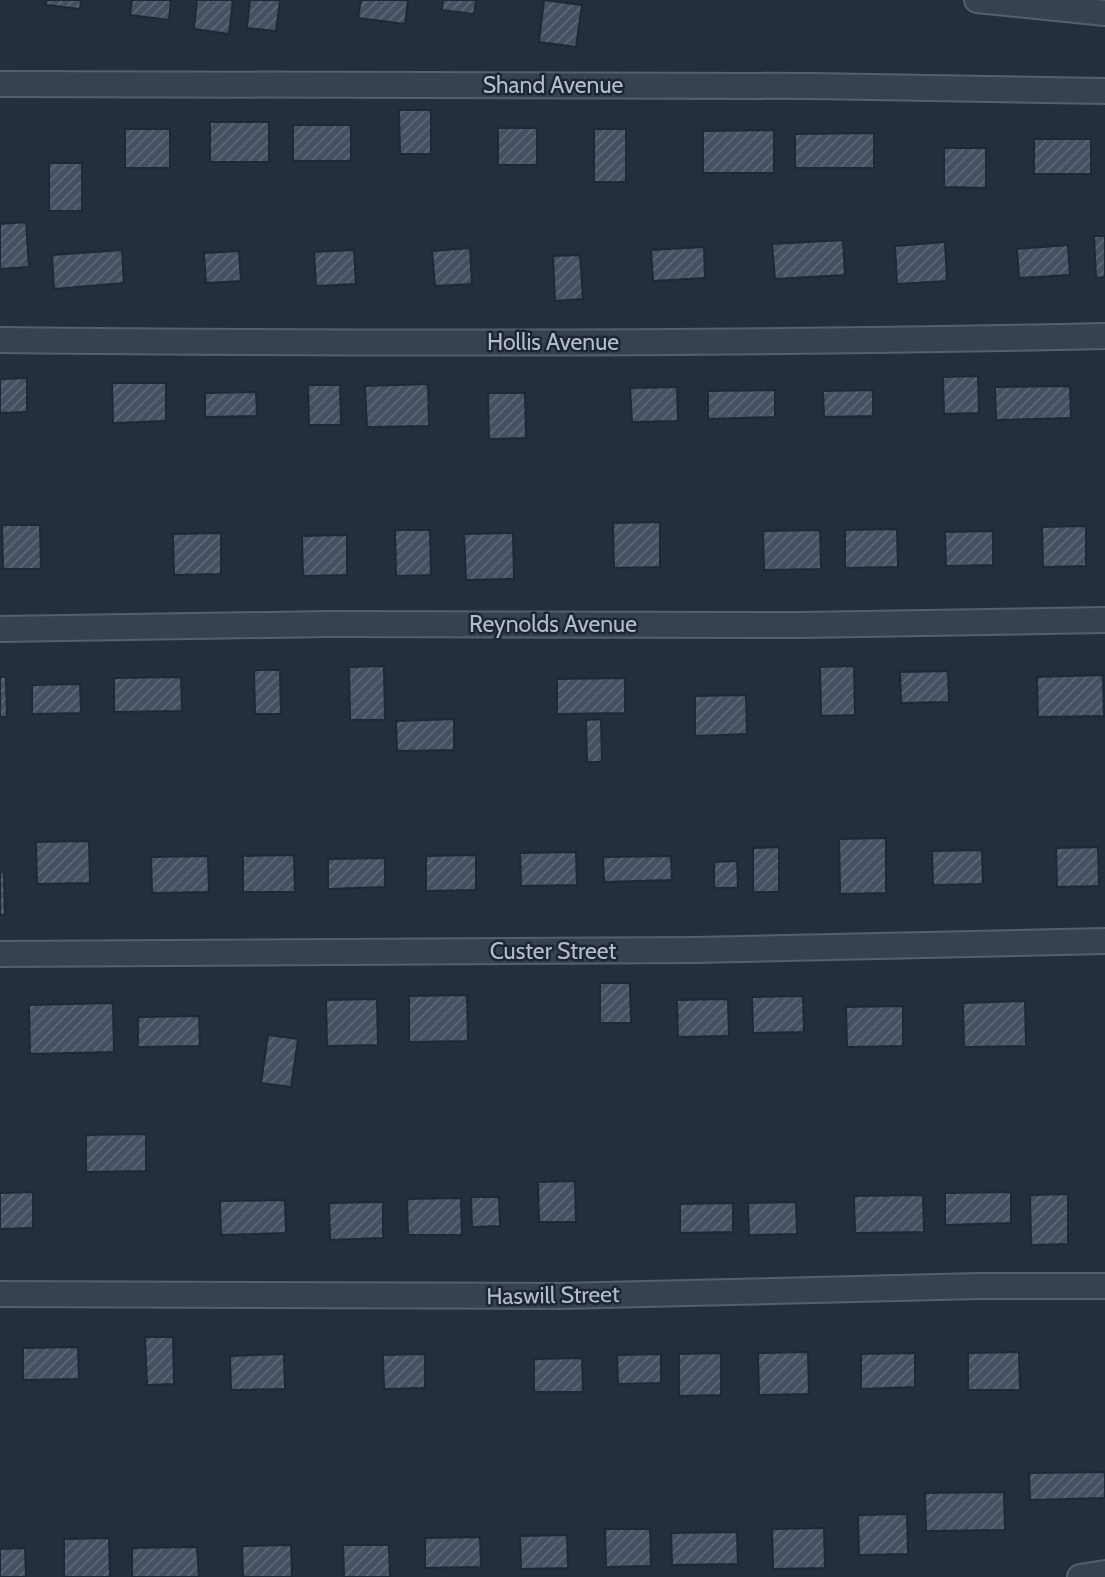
<svg xmlns="http://www.w3.org/2000/svg" width="1105" height="1577" font-family="Cabin,sans-serif">
<style>
.building{fill:url(#building-hatch);stroke:#1f2835;stroke-width:2}
.lines{fill:none;stroke-linecap:round;stroke-linejoin:round}
.street-casing{stroke:#565f6c;stroke-width:28}
.street{stroke:#38414e;stroke-width:24}
.labels{text-anchor:middle;stroke-width:5;stroke-linejoin:round;paint-order:stroke}
.street-label{font-size:23px;fill:#b4bcc9;stroke:#1d2633}
</style>
<defs>
<pattern id="building-hatch" width="6" height="6" patternUnits="userSpaceOnUse" patternTransform="scale(1.75)"><rect width="6" height="6" fill="#455162"/><path d="M-1 1l2-2M0 6l6-6M5 7l2-2" fill="none" stroke="#5d6877"/></pattern>
</defs>
<rect width="100%" height="100%" fill="#242f3e"/>
<path class="building" d="M46,0h35l-1,9 -34,-4z
M132,0h39l-2,20 -39,-5z
M197,0h36l-4,34 -35,-5z
M250,0h30l-4,31 -29,-3z
M361,0h47l-3,24 -47,-6z
M443,0h33l-2,14 -32,-4z
M544,0l38,5 -6,42 -37,-5z
M399,110h32v44h-31z
M210,122h59v40h-59z
M293,125h58v36h-58z
M498,128h39v37h-39z
M125,129h45v39h-45z
M594,129h32v53h-32z
M774,130v43h-71v-42z
M874,133v35h-79v-34z
M1034,139h57v35h-57z
M944,148h42v40l-42,-1z
M49,163h33v48h-33z
M26,222l3,45 -29,2v-45z
M1094,236h11v41l-9,1z
M843,240l2,35 -70,4 -3,-35z
M945,242l2,39 -50,3 -2,-38z
M1068,245l2,30 -51,3 -2,-29z
M704,247l1,31 -52,3 -2,-31z
M470,248l2,36 -37,2 -3,-35z
M122,250l2,33 -70,6 -2,-34z
M354,250l2,34 -40,2 -2,-34z
M239,251l2,30 -35,2 -2,-30z
M580,255l3,44 -28,2 -2,-45z
M978,376l1,37 -35,1 -1,-37z
M27,378v34l-27,1v-34z
M112,383h54v38l-53,2z
M428,384l1,42 -62,1 -2,-41z
M308,385h32l1,40h-32z
M1070,386l1,32 -75,2 -1,-33z
M677,387l1,34 -46,1 -2,-34z
M775,390v27l-67,2v-28z
M873,390v26l-49,1 -1,-26z
M256,392l1,24 -52,1v-24z
M488,393h37l1,45 -37,1z
M660,522v45l-46,1 -1,-45z
M2,525h38l1,44h-38z
M1086,526v40l-43,1 -1,-40z
M897,529l1,38 -53,1v-38z
M395,530h35l1,45 -35,1z
M820,530l1,39 -57,1 -1,-39z
M993,531v34l-47,1 -1,-34z
M221,533v41l-47,1 -1,-41z
M513,533l1,46 -48,1 -2,-46z
M347,535v40l-44,1 -1,-40z
M384,666l1,54h-35l-1,-53z
M854,666l1,49 -34,1 -1,-49z
M254,670h26l1,44h-26z
M948,671l1,31 -48,1 -1,-31z
M1103,675l1,41 -66,1 -1,-40z
M0,677h6l1,40h-7z
M181,677l1,34 -68,1v-34z
M625,678v35l-68,1v-35z
M80,684l1,29 -49,1v-29z
M746,695l1,39 -52,2v-40z
M454,719v31l-57,1 -1,-30z
M601,719l1,43h-15l-1,-42z
M886,838v55l-46,1 -1,-55z
M89,841l1,42 -53,1 -1,-42z
M779,847v45h-26v-44z
M1098,847l1,39 -42,1 -1,-39z
M982,850l1,34 -50,1 -1,-34z
M576,852l1,33 -56,1 -1,-33z
M294,855l1,37h-52v-36z
M476,855v35l-50,1v-35z
M208,856l1,36 -57,1 -1,-36z
M671,856l1,24 -68,2 -1,-25z
M385,858v29l-57,2v-30z
M737,861l1,27h-24v-26z
M0,872h4l1,43h-5z
M600,983h30l1,40h-31z
M467,995l1,46 -59,1v-46z
M803,996l1,36 -51,1 -1,-36z
M377,999l1,46 -51,1 -1,-46z
M728,999l1,37 -51,1 -1,-37z
M1025,1001l1,45 -62,1 -1,-44z
M113,1003l1,49 -84,2 -1,-49z
M903,1006v40l-56,1 -1,-40z
M199,1016l1,30 -62,1v-30z
M268,1035l30,4 -7,48 -30,-4z
M146,1134v37l-60,1v-37z
M575,1181l1,41h-37l-1,-40z
M33,1192v36l-33,1v-36z
M1011,1192v31l-66,2v-32z
M1068,1194v50l-37,1 -1,-50z
M923,1195l1,37 -69,1 -1,-37z
M471,1197h28l1,29 -28,1z
M461,1198l1,37h-54l-1,-36z
M285,1200l1,33 -65,2 -1,-34z
M383,1202v36l-53,2 -1,-37z
M796,1202l1,32 -48,1 -1,-32z
M733,1203v29l-53,1v-29z
M145,1337h28l1,47 -27,1z
M78,1347l1,32 -56,1v-32z
M808,1352l1,42 -50,1 -1,-42z
M1019,1352l1,38h-52v-37z
M721,1353v42l-42,1v-42z
M915,1353v34l-54,2v-35z
M284,1354l1,35 -54,1 -1,-34z
M425,1354v34l-41,1 -1,-34z
M661,1354v29l-43,1 -1,-29z
M582,1358l1,34h-49v-33z
M1105,1472v26l-75,2 -1,-27z
M1004,1492l1,38 -79,1 -1,-38z
M907,1514l1,40 -49,1 -1,-40z
M824,1528l1,40 -52,1 -1,-40z
M605,1529h45l1,37 -45,1z
M737,1532l1,32 -66,1 -1,-32z
M567,1535l1,33 -47,1 -1,-33z
M480,1537l1,30 -56,1v-30z
M109,1538l1,39h-46v-38z
M291,1545l1,32h-49l-1,-31z
M343,1545h46l1,32h-46z
M197,1547l2,30h-67v-29z
M25,1548l1,29h-26v-28z"/>
<g class="lines">
<g class="street-casing">
<path id="street" d="M977,0l128,13
M0,84l813,2 292,5
M0,340c368,4 737,4 1105,-4
M0,629l330,-5 470,1 305,-5
M0,954l695,-4 410,-9
M0,1294l559,2 421,-10h125
M1080,1577l25,-4"/>
</g>
<use href="#street" class="street"/>
</g>
<g class="labels">
<g class="street-label">
<text x="553" y="93">Shand Avenue</text>
<text x="553" y="350">Hollis Avenue</text>
<text x="553" y="632">Reynolds Avenue</text>
<text x="553" y="959">Custer Street</text>
<text transform="translate(553 1295) rotate(-1)" y="8">Haswill Street</text>
</g>
</g>
</svg>
